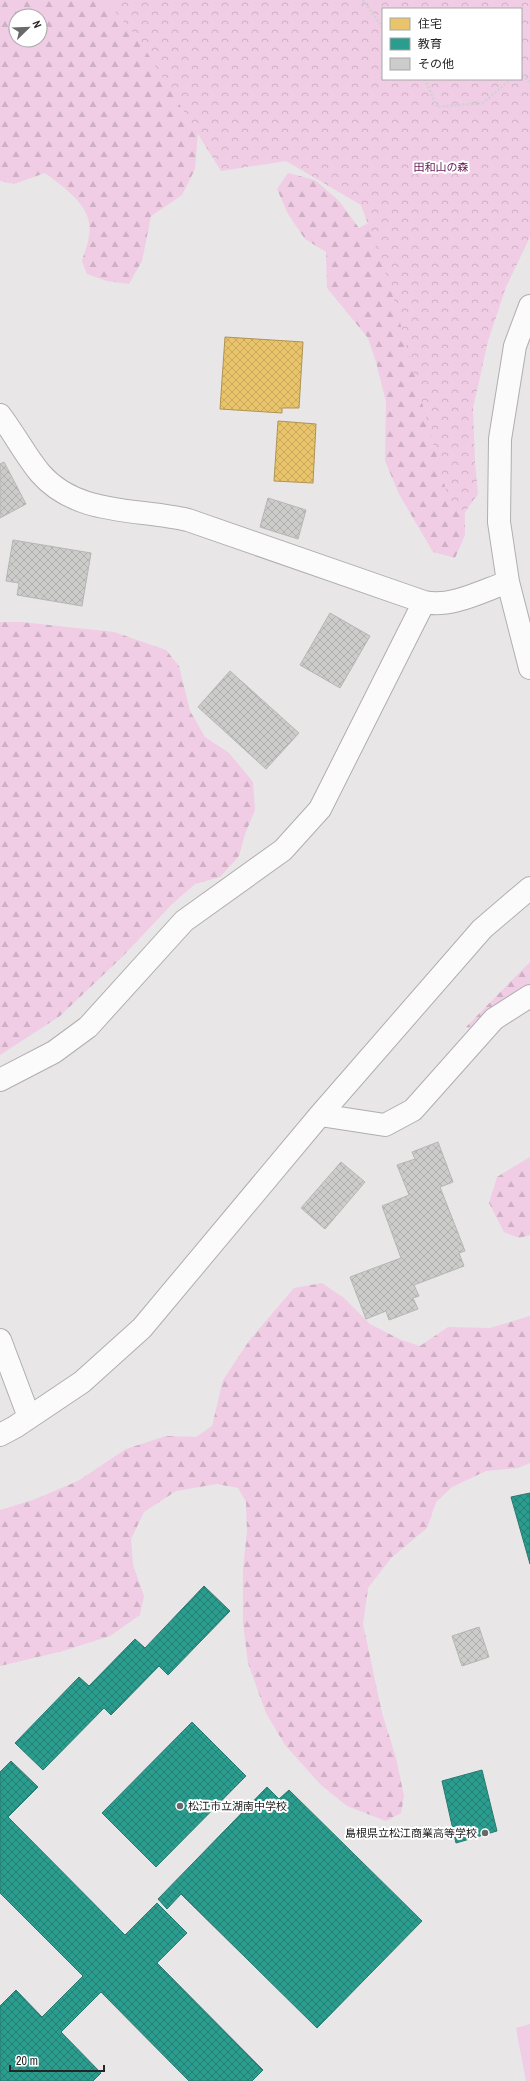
<svg xmlns="http://www.w3.org/2000/svg" width="530" height="2081" font-family="'Archivo Narrow','Noto Sans JP',sans-serif">
<style>
.forest{fill:url(#forest-firs);fill-rule:evenodd}
.park{fill:url(#park-crowns);fill-rule:evenodd}
.garden{fill:#f0cce5}
.homes{fill:url(#homes-cross-hatch);stroke:#ae9455}
.schools{fill:url(#schools-cross-hatch);stroke:#29796f}
.building{fill:url(#building-cross-hatch);stroke:#b6b6b5}
.lines{fill:none;stroke-linecap:round;stroke-linejoin:round}
.minor-casing{stroke:#b0aeaf;stroke-width:24}
.path{stroke:#d2d2d2;stroke-width:2.5;stroke-dasharray:2 2;stroke-linecap:butt}
.minor{stroke:#fcfbfb;stroke-width:22}
.poi-dot{fill:#6a6869;stroke:#fff;stroke-width:1.5}
.labels{text-anchor:middle;stroke-width:4;stroke-linejoin:round;paint-order:stroke}
.park-label{font-size:11px;fill:#651754;stroke:#fff}
.poi-label{font-size:11px;fill:#262425;stroke:#fff;text-anchor:start}
</style>
<defs>
<pattern id="forest-firs" width="22" height="20" patternUnits="userSpaceOnUse"><rect width="22" height="20" fill="#f0cce5"/><path d="M5 1l3.5 6h-7zM16 11l3.5 6h-7z" fill="#ceafc4"/></pattern>
<pattern id="park-crowns" width="20" height="18" patternUnits="userSpaceOnUse"><rect width="20" height="18" fill="#f0cce5"/><path d="M2 6a3 3 0 1 1 6 0M12 15a3 3 0 1 1 6 0" fill="none" stroke="#ceafc4"/></pattern>
<pattern id="homes-cross-hatch" width="8" height="8" patternUnits="userSpaceOnUse"><rect width="8" height="8" fill="#e9c46a"/><path d="M0 0l8 8M0 8l8-8" fill="none" stroke="#c8a85c"/></pattern>
<pattern id="schools-cross-hatch" width="8" height="8" patternUnits="userSpaceOnUse"><rect width="8" height="8" fill="#2a9d8f"/><path d="M0 0l8 8M0 8l8-8" fill="none" stroke="#248075"/></pattern>
<pattern id="building-cross-hatch" width="8" height="8" patternUnits="userSpaceOnUse"><rect width="8" height="8" fill="#cccccb"/><path d="M0 0l8 8M0 8l8-8" fill="none" stroke="#afafae"/></pattern>
</defs>
<rect width="100%" height="100%" fill="#e8e6e7"/>
<path class="forest" d="M0,0h489l-106,9v70l80,238 2,218 -10,23 -22,-6 -34,-58 -14,-33 1,-59 -10,-40 -8,-24 -41,-50 -1,-36 -21,-13 -17,-25 -11,-25 11,-16 27,7 24,21 20,27 22,-12 22,-18 -205,-66 -3,37 -13,26 -31,21 -9,45 -13,23 -22,-3 -20,-7 -5,-13c2,-8 6,-16 7,-25 6,-28 -24,-48 -44,-63l-31,11 -14,-3zM16,16h24v24h-24z
M0,622h21l93,10 52,18 13,16 11,45 15,26 24,16 24,29 2,28 -10,24 -6,22 -19,21 -25,7 -23,20 -49,52 -63,60 -60,39z
M530,962v23l-37,27 -19,19 -8,-4z
M530,1157v78l-11,3 -15,-6 -15,-29 8,-26z
M322,1283l22,15 26,26 31,16 19,6 28,-19 42,1 40,-12v147l-12,5 -32,3 -34,16 -16,15 -9,26 -36,30 -23,30 -5,36 19,89 14,45 8,38 -3,17 -15,8 -39,-15 -26,-21 -36,-40 -19,-32 -18,-50 -5,-40v-53l4,-39 -1,-29 -8,-14 -21,-4 -41,7 -32,21 -13,27 2,26 11,31 -4,19 -30,21 -47,15 -63,15v-156l33,-10 45,-19 48,-32 40,-13 30,1 16,-11 11,-46 26,-39 45,-53z"/>
<path class="park" d="M105,0h425v237l-24,50 -18,54 -15,67 2,55 3,31 -13,18 -16,-11 -59,-215 -29,-81 -75,-44 -65,10 -83,-133zM383,9h138v70h-138z"/>
<path class="garden" d="M530,2024v57h-4l-10,-53z"/>
<path class="homes" d="M225,337l78,5 -4,66h-17v5l-62,-4z
M278,421l38,3 -3,59 -39,-2z"/>
<path class="schools" d="M530,1493v71l-19,-67z
M204,1586l26,25 -62,64 -9,-9 -48,49 -7,-7 -61,62 -28,-27 64,-66 10,9 46,-47 10,9z
M192,1722l54,54 -90,91 -54,-54z
M11,1761l27,26 -30,30 117,118 32,-32 30,30 -30,30 106,107 -11,11h-63l-88,-89 -40,40 40,41 -8,8h-93v-75l16,-16 26,27 41,-41 -83,-83v-121z
M482,1770l15,61 -41,12 -14,-62z
M267,1787l12,12 10,-9 133,131 -105,107 -136,-134 -14,15 -9,-10z"/>
<path class="building" d="M4,462l22,42 -26,14v-54z
M268,498l38,12 -8,29 -38,-12z
M13,540l78,13 -9,53 -65,-11 2,-12 -13,-2z
M330,613l40,23 -30,52 -40,-23z
M230,671l69,62 -33,36 -68,-62z
M438,1142l15,40 -13,5 25,64 -6,2 5,13 -50,19 5,11 -6,2 5,11 -29,11 -3,-9 -20,8 -16,-42 51,-19 -19,-52 27,-11 -12,-30 18,-6 -3,-7z
M341,1162l24,20 -40,47 -24,-21z
M479,1627l10,30 -27,9 -10,-30z"/>
<g class="lines">
<g class="minor-casing">
<path id="minor" d="M530,306l-15,40 -15,93 -1,83 9,60 22,86
M0,415c14,18 25,40 40,58 37,43 97,35 148,47l236,82c27,6 58,-11 84,-20
M0,1080l54,-28 34,-25 96,-106 99,-71 37,-41 104,-207
M320,1115l65,10 28,-15 81,-91 36,-23
M0,1340l29,77
M0,1435l15,-8 67,-45 60,-54 178,-213 162,-186 48,-41"/>
</g>
<path class="path" d="M363,0l20,28
M521,71l9,13
M425,79l12,28 46,-4 28,-24"/>
<use href="#minor" class="minor"/>
</g>
<g class="poi-dot">
<circle cx="180" cy="1806" r="4"/>
<circle cx="485" cy="1833" r="4"/>
</g>
<g class="labels">
<g class="park-label">
<text x="441" y="171">田和山の森</text>
</g>
<g class="poi-label">
<text x="188" y="1810">松江市立湖南中学校</text>
<text x="477" y="1837" text-anchor="end">島根県立松江商業高等学校</text>
</g>
</g>
<rect x="382" y="8" width="140" height="72" fill="#ffffff" stroke="#a8a7a8"/>
<rect x="390" y="18" width="20" height="12" fill="#e9c46a" stroke="#a8a7a8"/>
<text x="418" y="28" font-size="12" fill="#262425">住宅</text>
<rect x="390" y="38" width="20" height="12" fill="#2a9d8f" stroke="#a8a7a8"/>
<text x="418" y="48" font-size="12" fill="#262425">教育</text>
<rect x="390" y="58" width="20" height="12" fill="#cccccb" stroke="#a8a7a8"/>
<text x="418" y="68" font-size="12" fill="#262425">その他</text>
<g transform="translate(28 28) rotate(67)"><circle r="19" fill="#ffffff" stroke="#a8a7a8"/>
<path d="M0-3L7 15L0 10L-7 15Z" fill="#6a6869"/>
<text y="-6" font-size="11" font-weight="bold" text-anchor="middle" fill="#262425">N</text>
</g>
<path d="M10 2065v6h94v-6" fill="none" stroke="#262425" stroke-width="2"/>
<text x="16" y="2065" font-size="12" fill="#262425" stroke="#ffffff" stroke-width="3" paint-order="stroke">20 m</text>
</svg>
